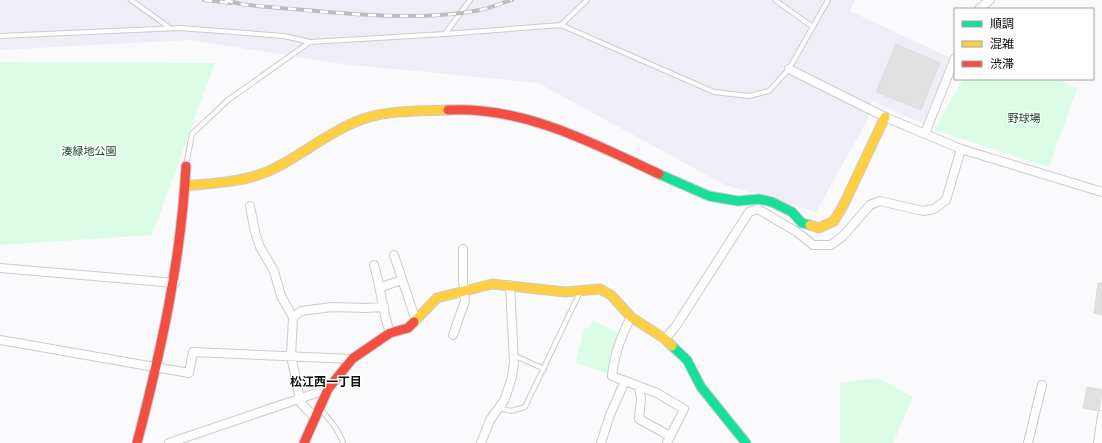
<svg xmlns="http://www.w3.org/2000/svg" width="1102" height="443" font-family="'Nunito Sans','Noto Sans JP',sans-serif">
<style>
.industrial{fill:#efeef7}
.green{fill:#dcfce8}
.building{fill:#e2e1e2;stroke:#deddde}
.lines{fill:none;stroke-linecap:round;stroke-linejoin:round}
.lane-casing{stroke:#cbcbce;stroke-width:6}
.street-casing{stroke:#cbcbce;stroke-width:10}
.fast-casing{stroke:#cbcbce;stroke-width:11}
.slow-casing{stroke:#cbcbce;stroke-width:11}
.jam-casing{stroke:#cbcbce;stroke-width:11}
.lane{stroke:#fefeff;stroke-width:4}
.street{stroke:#fefeff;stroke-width:8}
.fast{stroke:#16e098;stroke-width:9}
.slow{stroke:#ffcf43;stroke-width:9}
.jam{stroke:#f24e42;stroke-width:9}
.rail-casing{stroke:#bdbdbd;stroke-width:4}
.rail{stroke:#fff;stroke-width:2.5;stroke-dasharray:8;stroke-linecap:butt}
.labels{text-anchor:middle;stroke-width:3;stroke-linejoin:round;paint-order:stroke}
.park-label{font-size:11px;fill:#17472b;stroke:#fff}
.neighbourhood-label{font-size:12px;font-weight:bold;fill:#0e0e10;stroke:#fff}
</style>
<rect width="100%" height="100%" fill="#fafafd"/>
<path class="industrial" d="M0,0h855l-5,11 101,47 -28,66 -51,-23 -4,18 -52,93 -91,-27 -187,-102 -196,-19 -152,-24 -190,10z"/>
<path class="green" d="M0,62l215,1 -63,172 -152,10z
M963,79h97l17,10 -28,78 -115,-37z
M593,320l26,13 -9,38 -3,2 -32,-10 10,-36 4,1z
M878,378l35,19 -20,46h-53v-60z"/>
<path class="building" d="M896,44l44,19 -19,47 -45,-18z
M1098,283h4v32l-8,-2z
M1087,387l15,3 -3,21 -16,-3z"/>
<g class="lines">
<g class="lane-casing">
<path id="lane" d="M131,0l39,28
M775,0l38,27
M561,25l26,-25
M445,34l25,-34
M0,36l180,-8 104,8 26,6 135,-8 116,-9 153,67 35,4 20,-5 20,-22 39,-69
M186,165l6,-31 36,-34 82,-58
M513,355l31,14
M499,408l12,3 14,-4 55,-115
M321,410c9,10 18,20 22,33"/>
</g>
<g class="street-casing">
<path id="street" d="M979,9l11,-9
M789,69l96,48 76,32 141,43
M925,133l30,-75
M250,206l5,26 5,15 14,24 7,25 12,21 -2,39 10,47 14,15
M394,255l22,66
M374,265c7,22 8,46 16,68
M0,268l175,15
M381,287l21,-7
M293,317l8,-6 31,-4 33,1 19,-1
M631,317c-10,19 -17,37 -19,59l45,17 27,16 -17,34
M453,335l12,-34 -2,-20v-32
M665,339l11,-13 73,-114 9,-3 39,23 16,13h18l12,-9 27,-31 10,-4 43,10 11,-2 12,-9 15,-51
M0,340l189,33 4,-21 159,7
M639,386l2,13 -2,20 31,17
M169,443l159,-54
M481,443l9,-23 15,-21 7,-22 2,-14 -4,-78
M601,443l9,-28 15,-34
M1028,443l14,-58
M1098,443l4,-28"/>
</g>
<g class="fast-casing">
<path id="fast" d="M659,174l50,22 29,5 21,-2 13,3 20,10 10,11 8,2
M672,346l15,14 14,27 45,56"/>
</g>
<g class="slow-casing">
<path id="slow" d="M185,186c30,-3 65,-4 92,-19 29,-15 55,-37 86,-48 26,-9 57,-8 85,-9
M810,225l9,3 15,-7 10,-17 41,-87
M414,322l23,-24 55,-14 73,8 35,-3 11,6 20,22 34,22 7,7"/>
</g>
<g class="jam-casing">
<path id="jam" d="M448,110c75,-4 145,33 211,64
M137,443c24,-92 44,-182 49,-277
M304,443l24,-54 24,-30 38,-26 18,-5 6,-6"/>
</g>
<use href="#lane" class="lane"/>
<use href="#street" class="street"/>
<use href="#fast" class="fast"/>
<use href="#slow" class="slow"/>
<use href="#jam" class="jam"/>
<g class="rail-casing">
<path id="rail" d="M204,0l27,3
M225,0l20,5c73,5 163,19 235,5 10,-2 21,-7 32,-10"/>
</g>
<use href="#rail" class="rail"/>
</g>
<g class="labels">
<g class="park-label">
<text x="1024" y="122">野球場</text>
<text x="89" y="155">湊緑地公園</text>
</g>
<g class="neighbourhood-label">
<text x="326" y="386">松江西一丁目</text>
</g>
</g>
<rect x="954" y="8" width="140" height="72" fill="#ffffff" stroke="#9f9f9f"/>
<rect x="962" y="21" width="20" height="6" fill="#16e098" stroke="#9f9f9f"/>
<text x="990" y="28" font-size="12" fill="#0e0e10">順調</text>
<rect x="962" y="41" width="20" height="6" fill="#ffcf43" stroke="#9f9f9f"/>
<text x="990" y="48" font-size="12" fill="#0e0e10">混雑</text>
<rect x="962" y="61" width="20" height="6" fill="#f24e42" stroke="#9f9f9f"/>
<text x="990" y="68" font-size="12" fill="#0e0e10">渋滞</text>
</svg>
